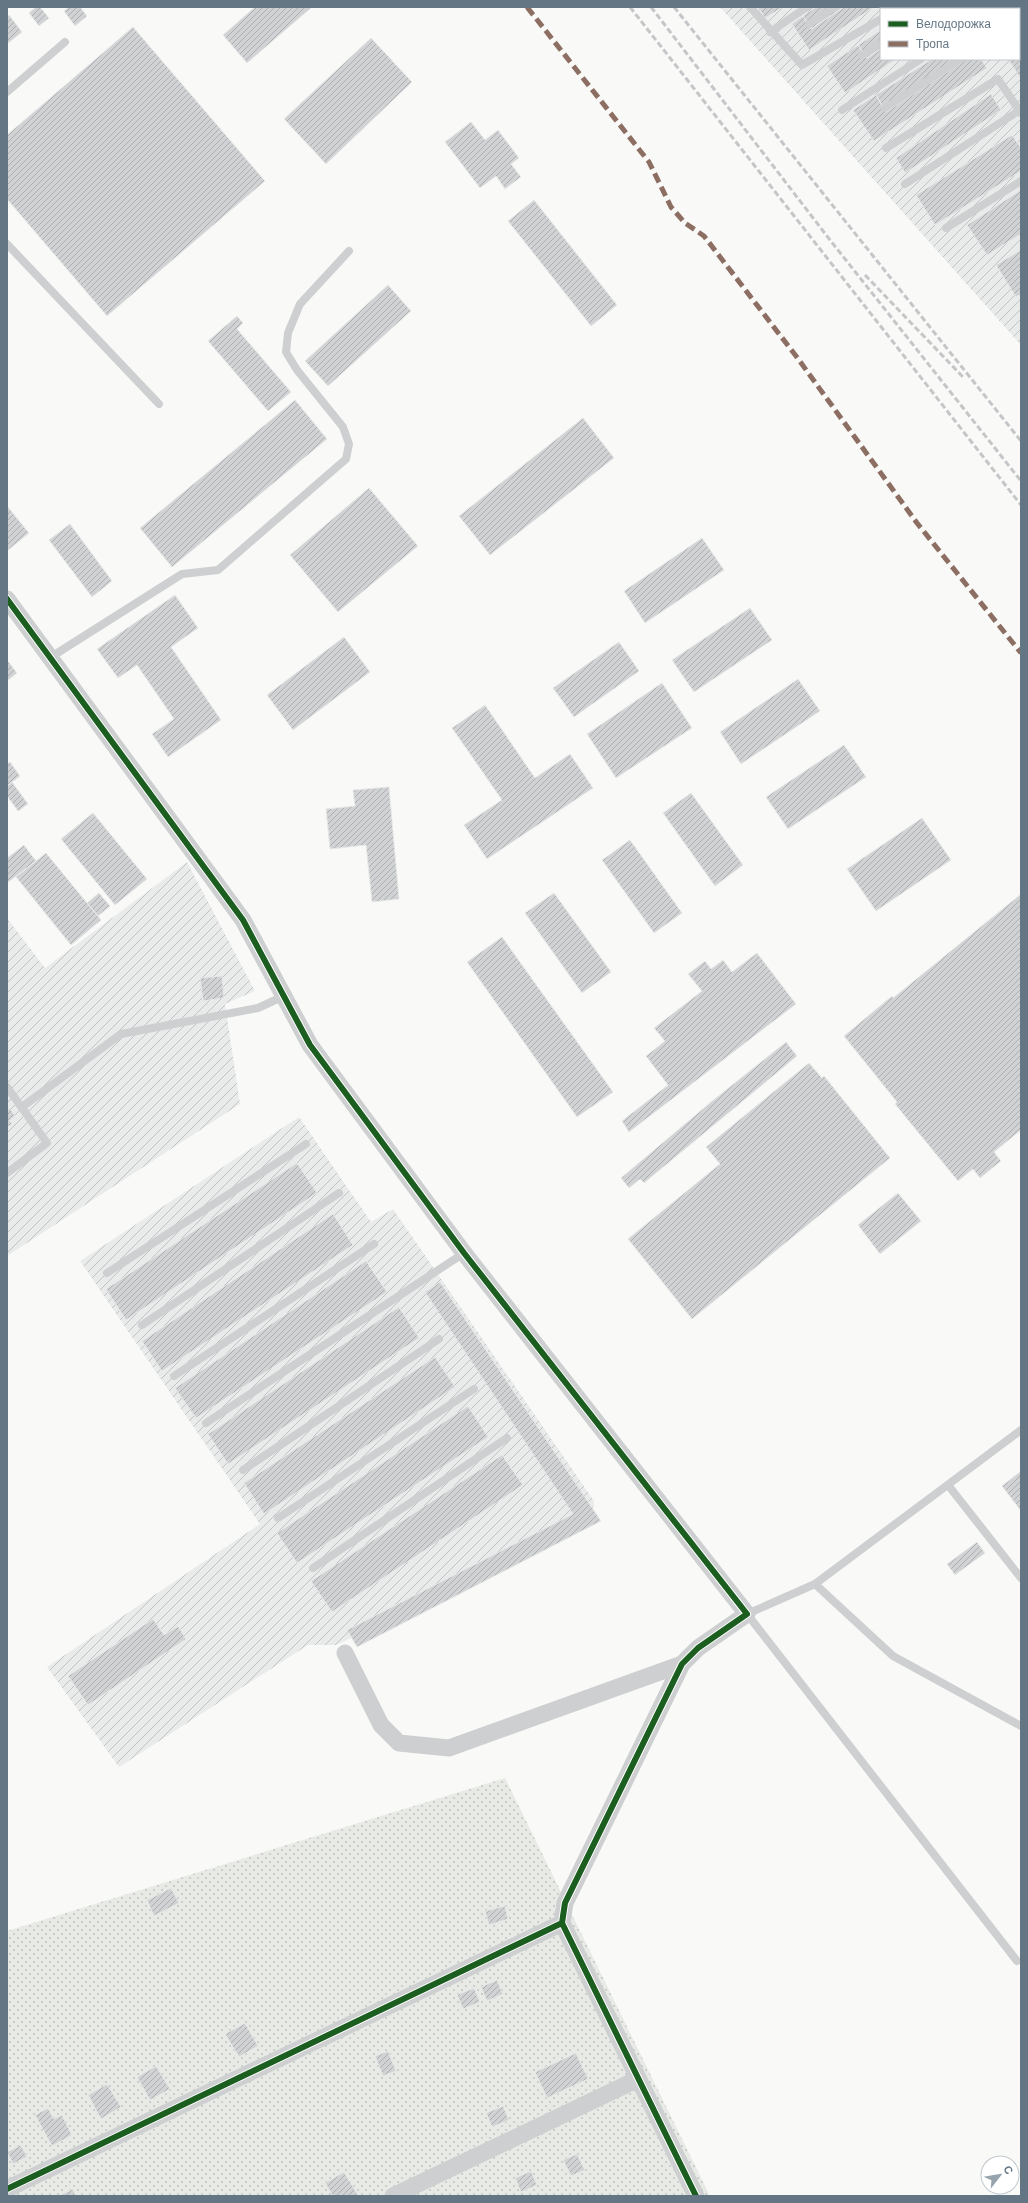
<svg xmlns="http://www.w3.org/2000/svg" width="1028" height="2203" font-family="Arial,sans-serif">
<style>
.industrial{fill:url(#industrial-furrows);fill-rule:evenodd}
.garden{fill:url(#garden-dots)}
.building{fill:url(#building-hatch);stroke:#e8e8e8}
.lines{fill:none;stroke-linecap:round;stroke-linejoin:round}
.service{stroke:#cecfd0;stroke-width:8}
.minor{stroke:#cecfd0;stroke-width:17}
.rail{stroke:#c4c6c7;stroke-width:3;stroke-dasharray:6 3;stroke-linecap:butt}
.quiet{stroke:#8d6e63;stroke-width:5;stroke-dasharray:10 5;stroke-linecap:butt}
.cycleway-casing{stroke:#fff;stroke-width:8}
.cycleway{stroke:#1b5e20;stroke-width:6}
</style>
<defs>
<pattern id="industrial-furrows" width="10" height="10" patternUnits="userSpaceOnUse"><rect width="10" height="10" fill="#e9ebea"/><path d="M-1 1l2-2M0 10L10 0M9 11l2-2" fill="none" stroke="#c0c3c3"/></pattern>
<pattern id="garden-dots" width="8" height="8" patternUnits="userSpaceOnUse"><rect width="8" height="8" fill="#e8ebe5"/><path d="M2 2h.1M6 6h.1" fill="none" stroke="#c0c3bf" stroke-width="1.8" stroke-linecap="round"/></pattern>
<pattern id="building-hatch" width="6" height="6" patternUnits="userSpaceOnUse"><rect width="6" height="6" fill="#d0d2d3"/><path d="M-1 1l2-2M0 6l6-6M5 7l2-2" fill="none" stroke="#acafb1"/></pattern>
</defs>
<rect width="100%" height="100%" fill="#f9f9f8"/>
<path class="industrial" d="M720,7h298l3,4v334zM881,9h138v50h-138z
M187,862l68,129 -30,13 15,100 -233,152v-338l38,50z
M299,1117l72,105 22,-13 201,292 -2,24 -256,120h-28l-189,122 -72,-100 213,-143 -180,-263z"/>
<path class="garden" d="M505,1778l205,418h-703v-265z"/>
<path class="building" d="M36,7h4l9,11 -10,8 -10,-13z
M69,7h11l7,9 -12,10 -11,-15z
M255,7h57l-65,56 -24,-28z
M758,7h25l-18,11z
M816,7h28l-33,22 -8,-13z
M844,7h30l-65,43 -17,-26 11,-8 8,13z
M9,15l13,17 -15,12v-27z
M133,27l132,154 -158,135 -100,-117v-64z
M881,30v19l-14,9 -9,-13z
M371,38l41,44 -86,82 -42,-45z
M858,45l9,13 14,-9v10h15l-51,34 -18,-27z
M1021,49v30l-13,-20h11v-8z
M932,59h31l1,2 -78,51 -10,-17z
M967,59h14l6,9 -113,73 -21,-31 23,-15 10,17z
M991,94l10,16 -96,63 -9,-15z
M471,122l14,18 13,-10 21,28 -8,6 10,13 -16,12 -9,-13 -16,12 -35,-46z
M1012,135l9,13v23l-86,54 -19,-30z
M1021,190v44l-34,21 -20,-30z
M534,200l83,105 -26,21 -83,-105z
M1021,250v44l-5,3 -20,-32z
M388,285l23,26 -83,75 -23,-25z
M237,316l6,7 -6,6 54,63 -23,19 -60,-70z
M295,400l32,39 -155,128 -32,-39z
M583,418l31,40 -124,97 -31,-39z
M369,488l49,58 -80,66 -48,-57z
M7,506l22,27 -22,18z
M70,524l42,57 -20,16 -43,-57z
M702,538l22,32 -79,53 -21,-32z
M175,595l23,33 -27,19 50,73 -53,37 -16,-23 22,-15 -37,-54 -19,13 -21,-29z
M750,608l22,32 -78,52 -22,-32z
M344,637l26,35 -77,58 -26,-35z
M619,642l20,29 -65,46 -21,-29z
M7,660l10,13 -10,8z
M798,679l22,32 -79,53 -21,-32z
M662,683l30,45 -76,50 -29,-44z
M485,705l50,73 35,-24 23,34 -106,71 -23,-34 38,-25 -50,-72z
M844,745l22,32 -78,52 -22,-32z
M10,762l10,14 -13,10v-22z
M12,782l16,22 -10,7 -11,-15v-10z
M389,787l10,112 -27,3 -6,-57 -36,4 -4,-40 29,-3 -2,-16z
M691,793l52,72 -28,21 -52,-73z
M93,813l54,66 -32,26 -54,-66z
M922,818l29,42 -75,51 -29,-42z
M630,840l52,73 -28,20 -52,-73z
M24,845l12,16 -29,22v-25z
M46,853l55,67 -30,25 -55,-68z
M99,893l11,13 -12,10 -11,-13z
M554,893l57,79 -29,21 -57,-80z
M1021,894v236l-27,22 7,9 -21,17 -7,-9 -15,12 -63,-77 2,-2 -53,-66 48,-40 1,2z
M502,937l111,155 -36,25 -110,-155z
M757,953l39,51 -167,128 -7,-11 46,-36 -22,-29 19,-15 -11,-13 48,-37 -14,-17 17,-13 6,8 12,-9 9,12z
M222,976l2,22 -21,3 -3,-23z
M786,1042l11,14 -153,127 -4,-4 -11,9 -8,-10 90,-76z
M809,1063l13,15 2,-2 66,82 -198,161 -64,-80 92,-75 -14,-17z
M10,1108l5,8 -6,4 3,4 -5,3v-17z
M297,1163l20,30 -191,127 -20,-31z
M898,1193l23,28 -41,33 -22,-29z
M333,1214l20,31 -191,126 -20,-30z
M366,1261l21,31 -191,126 -21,-30z
M440,1282l161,239 -244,126 -10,-17 226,-116 -148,-222z
M399,1307l20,31 -191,126 -20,-30z
M435,1357l20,30 -191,127 -20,-31z
M468,1406l20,31 -191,126 -20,-30z
M502,1455l21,30 -191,127 -21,-31z
M1021,1471v40l-19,-25z
M977,1542l8,11 -30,22 -8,-11z
M153,1619l11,16 14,-9 8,13 -98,66 -20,-29z
M171,1888l8,15 -25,13 -7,-16z
M505,1906l3,13 -19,6 -4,-14z
M497,1980l6,14 -16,7 -6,-14z
M474,1988l6,14 -17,7 -6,-14z
M245,2023l13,23 -19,11 -14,-23z
M388,2051l8,20 -13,5 -8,-20z
M576,2053l12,26 -41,19 -12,-26z
M156,2066l14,23 -20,11 -13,-23z
M107,2084l14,23 -20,12 -13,-24z
M503,2106l6,14 -17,7 -6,-14z
M48,2108l6,11 8,-4 10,20 -20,11 -17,-31z
M21,2145l6,12 -14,7 -6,-12z
M577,2154l8,16 -14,6 -8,-16z
M531,2171l6,14 -16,7 -6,-14z
M344,2172l14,23 -1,1h-24l-8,-13z
M73,2189l3,7h-18z"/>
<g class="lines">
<path class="service" d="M750,7l52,58 79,-46
M933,7l1,2
M898,9l4,-2
M809,24l26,-17
M770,32l37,-25
M862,55l19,-12
M7,92l58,-50
M885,108l76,-49
M842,110l79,-51
M886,148l112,-69 23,34
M905,184l115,-74
M946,228l75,-47
M7,244l152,160
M51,657l131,-83 36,-4 128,-111 3,-15 -6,-17 -46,-57 -11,-18 2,-19 12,-29 49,-53
M7,1087l40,56 -40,30
M22,1107l99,-73 137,-26 26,-12
M107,1273l199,-129
M142,1325l197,-132
M174,1376l200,-132
M206,1423l258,-170
M243,1470l196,-131
M948,1485l73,93
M278,1518l196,-129
M313,1568l194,-130
M815,1584l78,72 128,70
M1017,1961l-270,-347 68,-30 206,-154"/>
<path class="minor" d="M7,599l236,321 67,125 154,208 283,361 -49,34 -16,16 -117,239 -3,20 134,273
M345,1653l36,72 18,18 50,5 233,-84
M7,2189l555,-266
M393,2196l245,-117"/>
<path class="rail" d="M630,7l391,498
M651,7l179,233 191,241
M674,7l347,434
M865,275l98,102"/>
<path class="quiet" d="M527,7l122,155 22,45 14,16 19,13 92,120 121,167 104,130"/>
<g class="cycleway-casing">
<path id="cycleway" d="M7,599l236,321 67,125 154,208 283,361 -49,34 -16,16 -117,239 -3,20 134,273
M7,2189l555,-266"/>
</g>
<use href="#cycleway" class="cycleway"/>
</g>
<rect width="1028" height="2203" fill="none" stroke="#647684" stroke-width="16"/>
<rect x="880" y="8" width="140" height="52" fill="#ffffff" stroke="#c1c8ce"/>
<rect x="888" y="21" width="20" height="6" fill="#1b5e20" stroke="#c1c8ce"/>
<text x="916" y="28" font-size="12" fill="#647684">Велодорожка</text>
<rect x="888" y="41" width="20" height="6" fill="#8d6e63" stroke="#c1c8ce"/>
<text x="916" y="48" font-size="12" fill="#647684">Тропа</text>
<g transform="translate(1000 2175) rotate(59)"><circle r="19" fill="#ffffff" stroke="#c1c8ce"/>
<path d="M0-3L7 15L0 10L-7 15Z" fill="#98a4ad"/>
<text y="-6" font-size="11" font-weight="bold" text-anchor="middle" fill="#647684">С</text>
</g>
</svg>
